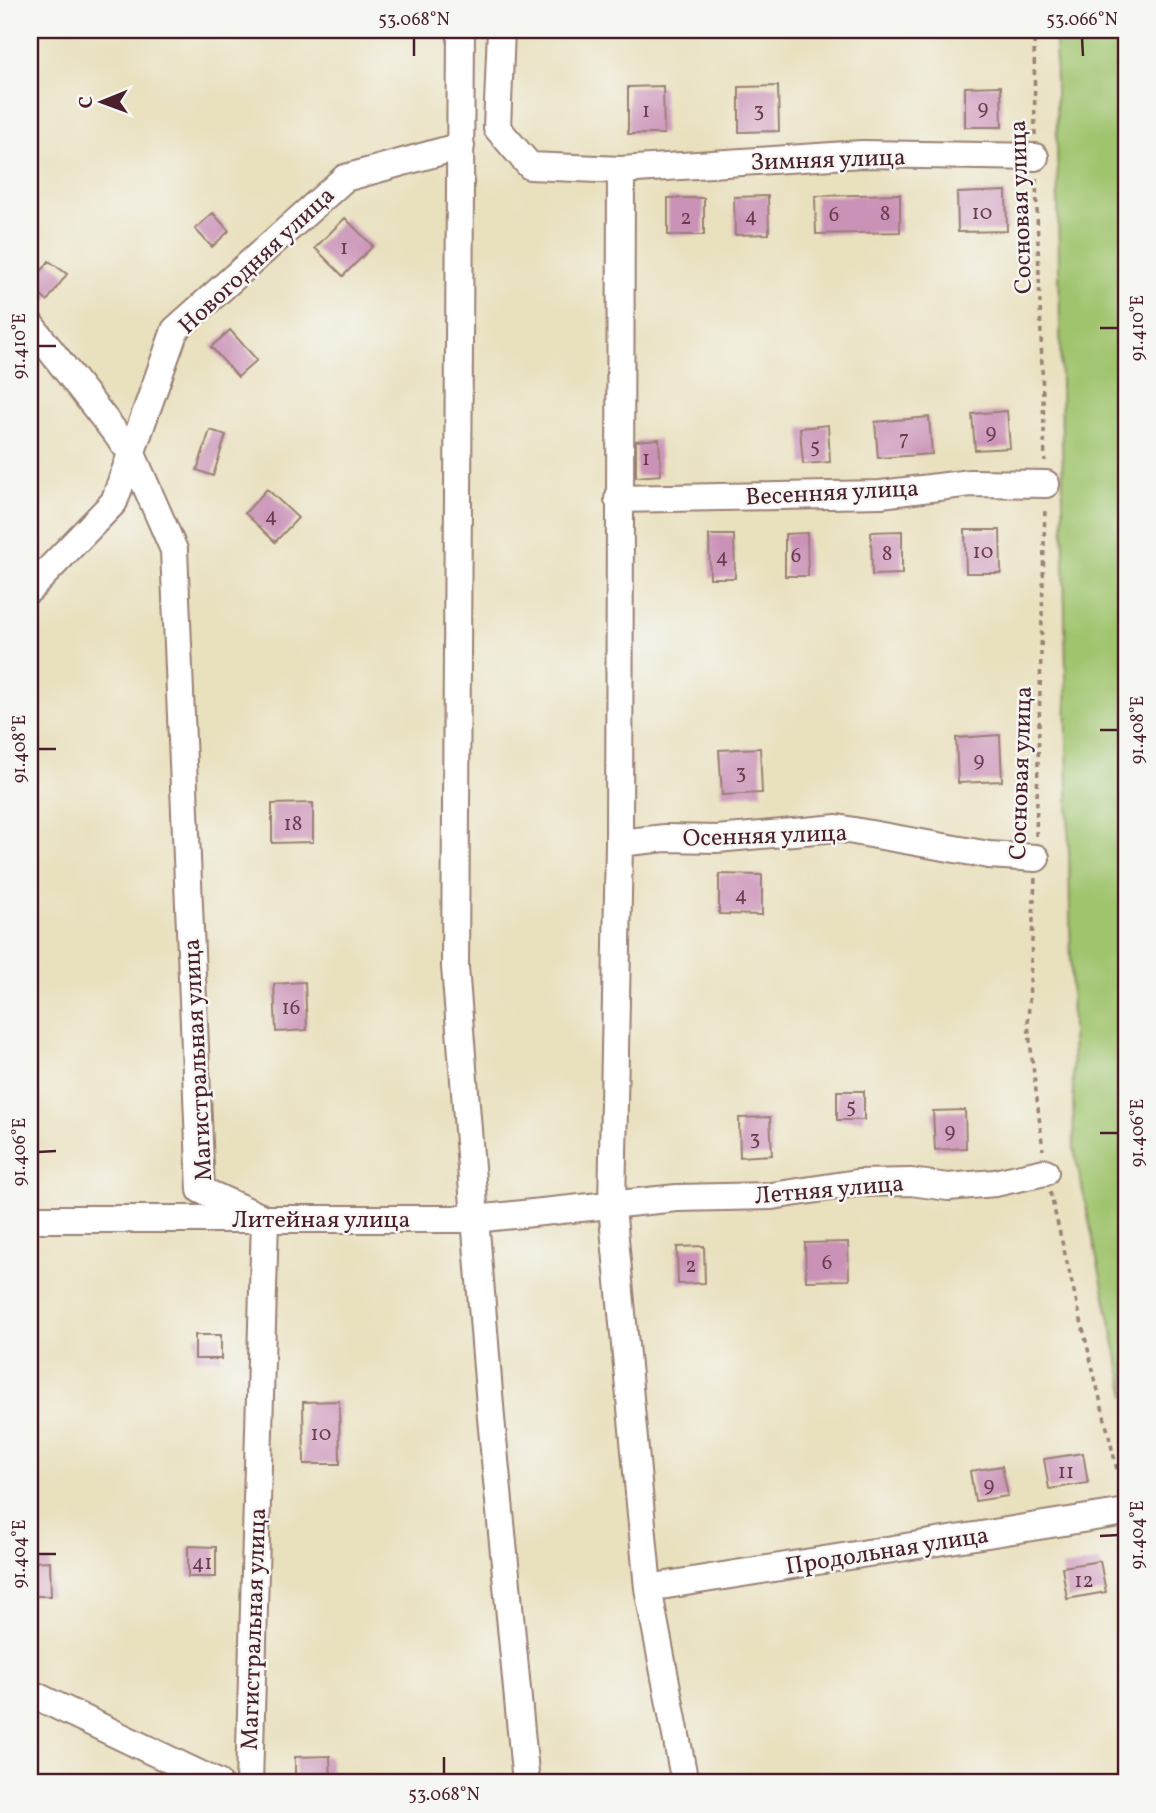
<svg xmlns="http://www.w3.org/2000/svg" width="1156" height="1813" font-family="Vollkorn,serif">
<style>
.green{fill:#a0c46e;stroke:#75724c;stroke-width:2}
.building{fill:#ca92b7}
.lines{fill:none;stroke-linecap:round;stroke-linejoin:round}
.minor-casing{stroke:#9a8074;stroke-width:30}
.path{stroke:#9a8074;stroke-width:3.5;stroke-dasharray:5 5;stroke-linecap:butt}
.minor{stroke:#fff;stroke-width:26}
.ticks{fill:none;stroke:#4a1f2b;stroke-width:2.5}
.labels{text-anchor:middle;stroke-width:5;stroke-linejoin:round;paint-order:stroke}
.number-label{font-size:21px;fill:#6a3c4e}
.street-label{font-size:24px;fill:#4a1f2b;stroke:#f6f6f2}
.neatline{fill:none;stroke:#4a1f2b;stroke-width:2.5}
.ticks-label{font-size:18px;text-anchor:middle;fill:#4a1f2b}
</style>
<rect width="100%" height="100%" fill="#f6f6f2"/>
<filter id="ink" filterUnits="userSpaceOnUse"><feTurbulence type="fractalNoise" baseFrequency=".0143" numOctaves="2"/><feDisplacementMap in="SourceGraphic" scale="14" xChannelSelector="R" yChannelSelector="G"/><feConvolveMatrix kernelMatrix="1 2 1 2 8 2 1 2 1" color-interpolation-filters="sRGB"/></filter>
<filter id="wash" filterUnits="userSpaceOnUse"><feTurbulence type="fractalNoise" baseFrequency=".00686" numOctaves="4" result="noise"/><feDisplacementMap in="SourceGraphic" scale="28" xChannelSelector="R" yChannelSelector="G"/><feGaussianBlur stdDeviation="1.57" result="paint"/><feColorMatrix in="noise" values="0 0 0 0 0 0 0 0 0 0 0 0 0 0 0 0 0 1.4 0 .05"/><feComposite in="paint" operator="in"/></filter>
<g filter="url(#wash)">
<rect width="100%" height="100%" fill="#e9e0be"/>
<path class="green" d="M1055,30h71v1367l-52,-248z"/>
<g id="blocks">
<path class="building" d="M663,86l1,48h-36v-47z
M778,86l1,45 -40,1v-45z
M1001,86l1,41h-37v-40z
M1006,191l1,40 -49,1 -1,-39z
M900,194v38l-84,2 -1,-38z
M768,196l1,38 -34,1 -1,-38z
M668,198h36v37h-36z
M213,213l16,18 -17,16 -17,-18z
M345,218l28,28 -30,30 -28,-28z
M49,261l18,13 -20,27 -17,-14z
M230,330l27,30 -19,17 -27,-30z
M1007,411l3,37 -35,2 -3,-36z
M929,417l3,37 -54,4 -3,-36z
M828,425l2,37 -27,2 -3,-36z
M210,430l16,5 -13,41 -16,-6z
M659,439l2,36 -25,2v-36z
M267,489l31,29 -23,24 -30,-29z
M965,530h35l1,43h-35z
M902,531v43l-30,1 -1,-43z
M807,533l1,43h-23v-42z
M709,535h25l1,43h-25z
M1000,735l2,46 -44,2 -2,-45z
M760,748l2,45 -40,2 -3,-45z
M313,803v39l-41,1v-39z
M719,874l43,1v40l-43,-1z
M305,982l2,48 -31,2 -2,-48z
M837,1091h27v29h-27z
M965,1110l1,38 -31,2 -2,-39z
M770,1117l2,38 -32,2 -1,-39z
M848,1242l1,38 -43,1 -1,-38z
M704,1246l1,37 -27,1 -1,-37z
M195,1335h26v24h-26z
M339,1401l1,63h-36l-1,-62z
M1083,1453l5,30 -39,6 -5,-30z
M1002,1466l6,30 -33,5 -5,-30z
M188,1546l28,1v30h-28z
M50,1561l1,35h-21v-34z
M1100,1561l6,31 -39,7 -5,-32z
M330,1756l1,27h-36v-26z"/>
</g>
</g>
<g filter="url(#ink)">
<use href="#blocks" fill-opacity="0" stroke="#9a8074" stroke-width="2"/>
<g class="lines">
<g class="minor-casing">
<path id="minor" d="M461,30l-6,937 36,451 35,365
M501,30l-4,98 33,38 91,4 -2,673 -7,364 36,381 37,195
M621,170l241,-16 173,3
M30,324l102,130 42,96 27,640 64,29 -16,564
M618,499l263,-5 90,-11 75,1
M30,589l84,-87 61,-172 170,-152 116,-32
M619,843l46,-5 52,1 120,-11 152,27 47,3
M30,1219h445l202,-21 95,-2 85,-13 54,-1 37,5 47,-4 50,-11
M648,1588l478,-76
M30,1693l188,90"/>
</g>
<path class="path" d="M1034,30l1,106
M1036,179l9,282
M1036,836l9,-328
M1035,878l-7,146 15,126
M1050,1192l72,298"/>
<use href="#minor" class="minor"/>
</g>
</g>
<path class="ticks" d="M414,38v18M1082,38l1,18M1100,328h18M38,346h18M1100,730h18M38,749h18M1100,1133h18M38,1152l18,-1M1100,1536l18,-1M38,1554h18M444,1757v17"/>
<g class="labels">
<g class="number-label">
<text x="983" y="114">9</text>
<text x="759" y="116">3</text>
<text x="646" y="117">1</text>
<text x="982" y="219">10</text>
<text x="885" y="220">8</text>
<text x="834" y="221">6</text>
<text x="751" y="222">4</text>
<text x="686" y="224">2</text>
<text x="344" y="254">1</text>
<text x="991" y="438">9</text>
<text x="904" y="445">7</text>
<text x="815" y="452">5</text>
<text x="646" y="465">1</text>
<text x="271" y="522">4</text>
<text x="983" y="558">10</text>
<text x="887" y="560">8</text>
<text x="796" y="562">6</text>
<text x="722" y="563">4</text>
<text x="979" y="766">9</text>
<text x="741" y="778">3</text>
<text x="293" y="830">18</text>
<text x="741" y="901">4</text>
<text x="291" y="1014">16</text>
<text x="851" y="1112">5</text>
<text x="950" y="1137">9</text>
<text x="755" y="1144">3</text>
<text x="827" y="1269">6</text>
<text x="691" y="1272">2</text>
<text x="321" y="1440">10</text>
<text x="1066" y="1478">11</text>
<text x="989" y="1491">9</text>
<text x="202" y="1569">41</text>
<text x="1084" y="1587">12</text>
</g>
<g class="street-label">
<text transform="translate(828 159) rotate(-2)" y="8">Зимняя улица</text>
<text transform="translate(1020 207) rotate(-92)" y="8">Сосновая улица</text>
<text transform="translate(256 260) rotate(-43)" y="8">Новогодняя улица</text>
<text transform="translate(832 492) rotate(-3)" y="8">Весенняя улица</text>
<text transform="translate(1020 773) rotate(-88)" y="8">Сосновая улица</text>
<text transform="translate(765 835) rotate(-2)" y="8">Осенняя улица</text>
<text transform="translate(197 1060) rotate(-93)" y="8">Магистральная улица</text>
<text transform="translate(829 1189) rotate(-5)" y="8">Летняя улица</text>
<text x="321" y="1227">Литейная улица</text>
<text transform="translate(887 1550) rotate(-9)" y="8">Продольная улица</text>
<text transform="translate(253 1629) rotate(-88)" y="8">Магистральная улица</text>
</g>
</g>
<rect width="1156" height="1813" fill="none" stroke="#f6f6f2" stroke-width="77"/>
<g transform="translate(102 102) rotate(269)" stroke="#f6f6f2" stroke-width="5" paint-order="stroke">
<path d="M0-5L12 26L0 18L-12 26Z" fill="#4a1f2b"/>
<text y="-10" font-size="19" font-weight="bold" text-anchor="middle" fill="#4a1f2b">С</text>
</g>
<rect x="38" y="38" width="1080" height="1736" class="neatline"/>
<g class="ticks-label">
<text x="414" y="25">53.068°N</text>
<text x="1082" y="25">53.066°N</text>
<text transform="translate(1137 328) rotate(-90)" y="6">91.410°E</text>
<text transform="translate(19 346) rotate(-90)" y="6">91.410°E</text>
<text transform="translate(1137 730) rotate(-90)" y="6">91.408°E</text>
<text transform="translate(19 749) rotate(-90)" y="6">91.408°E</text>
<text transform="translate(1137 1133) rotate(-90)" y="6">91.406°E</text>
<text transform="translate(19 1152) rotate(-90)" y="6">91.406°E</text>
<text transform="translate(1137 1535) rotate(-90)" y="6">91.404°E</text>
<text transform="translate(19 1554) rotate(-90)" y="6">91.404°E</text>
<text x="444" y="1800">53.068°N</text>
</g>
</svg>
